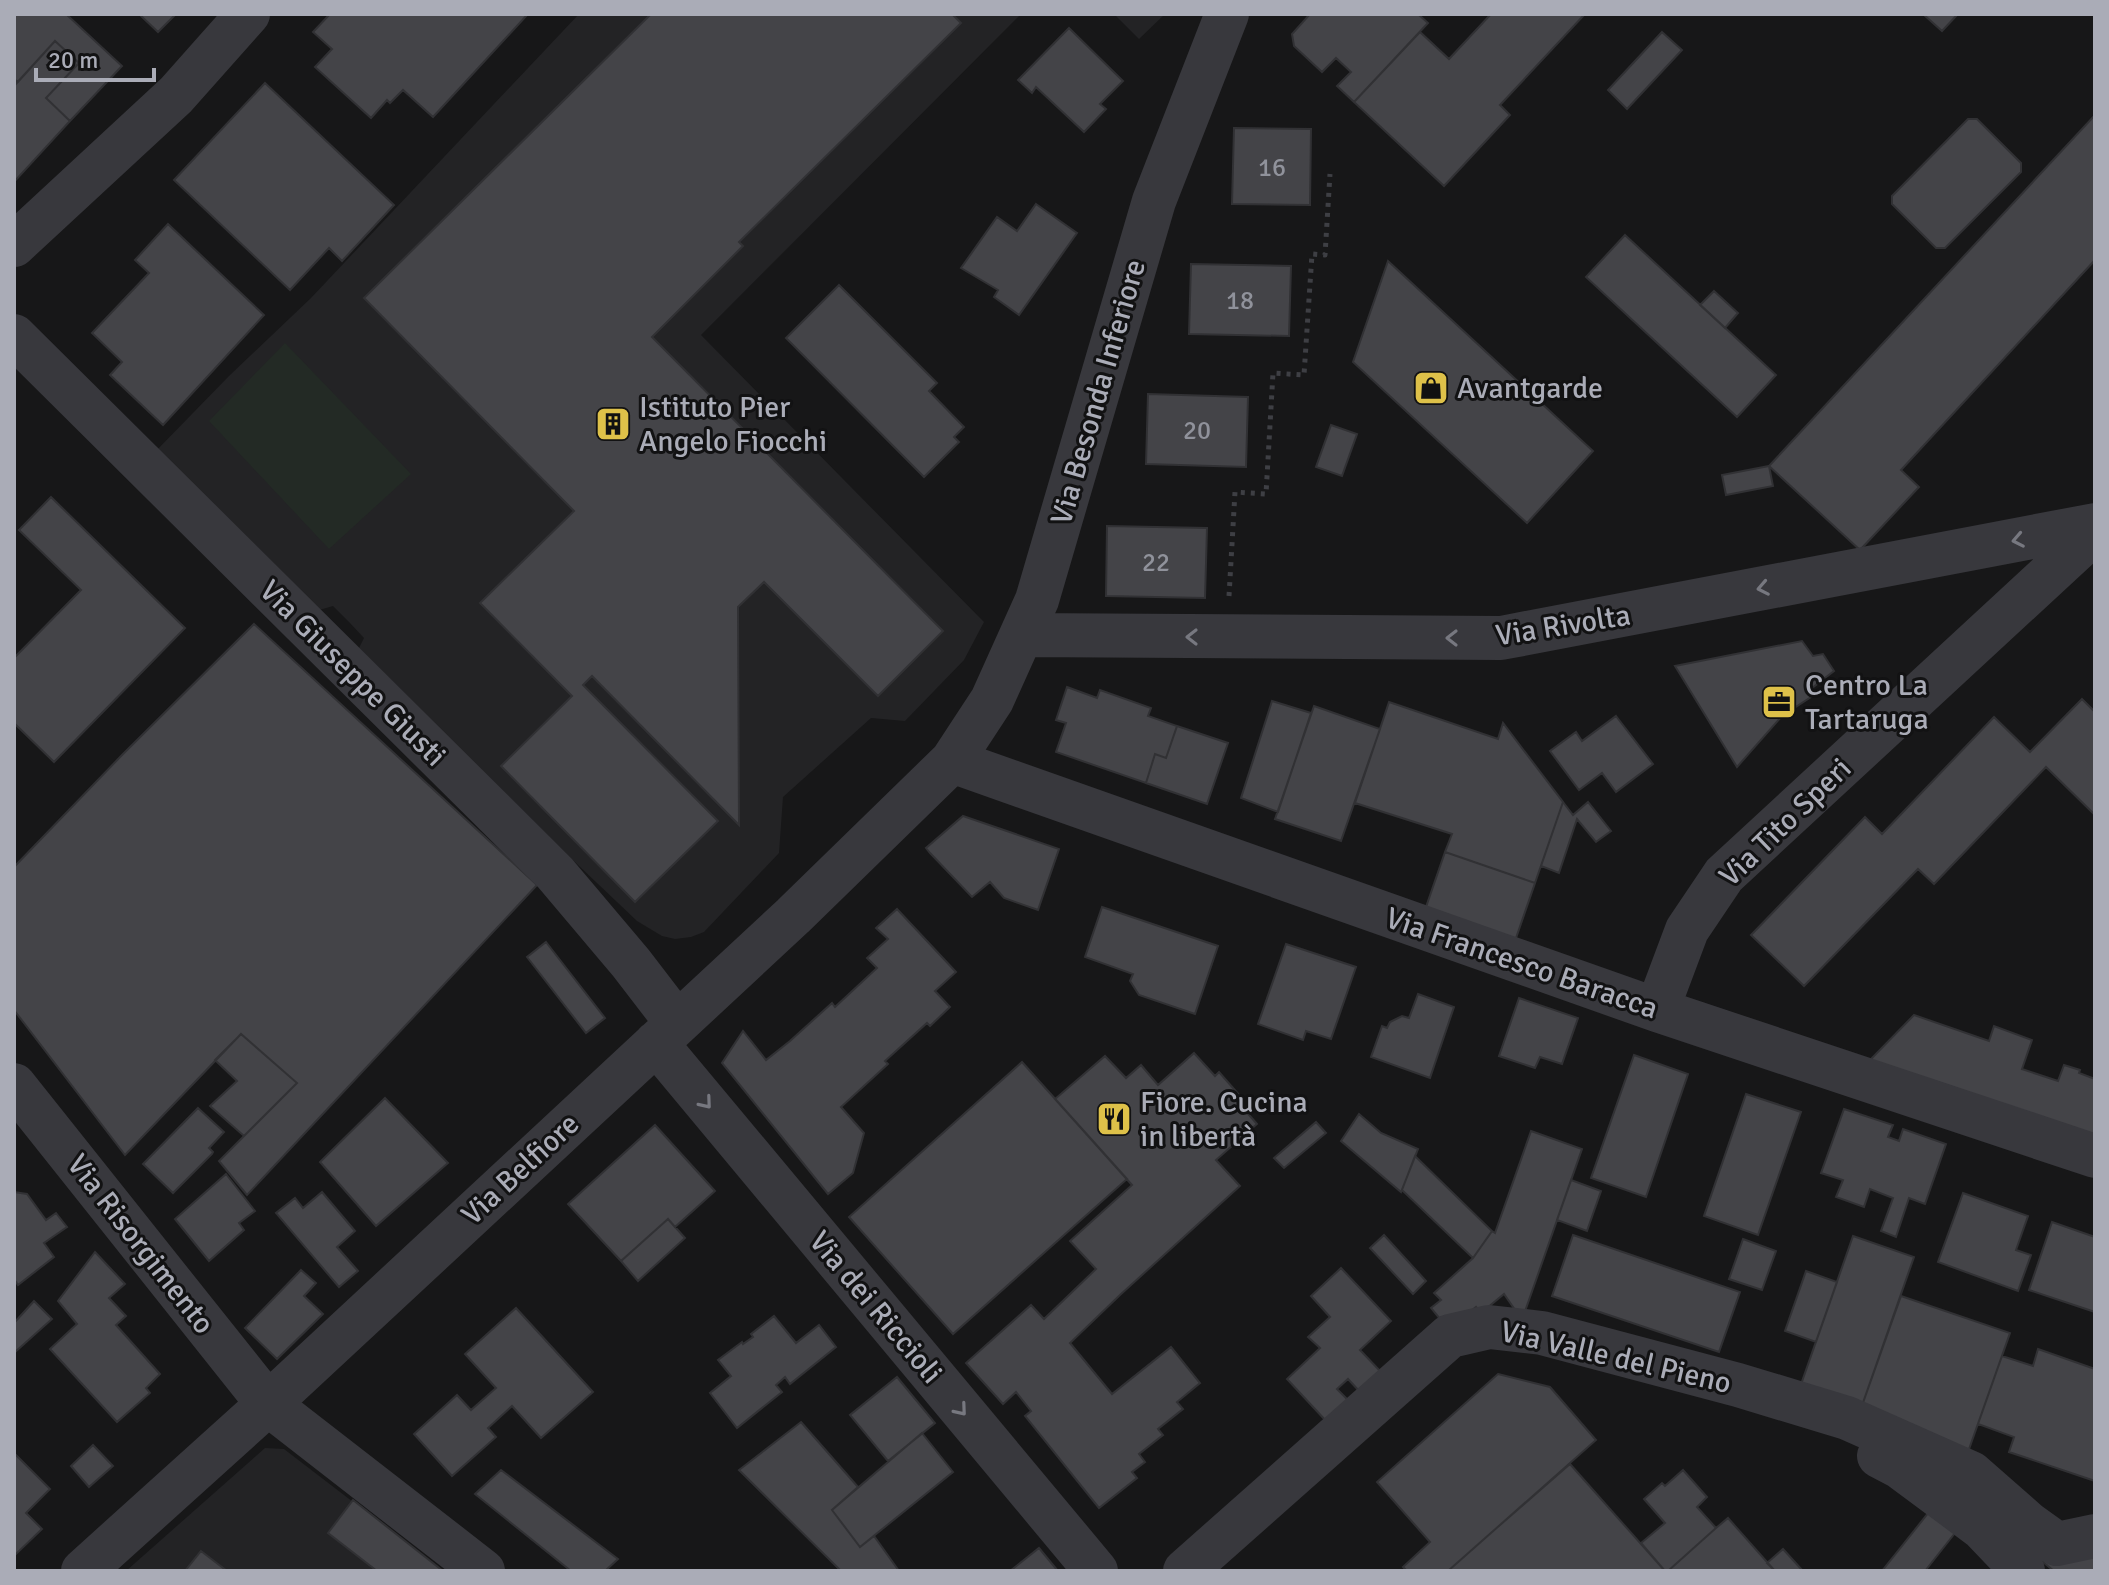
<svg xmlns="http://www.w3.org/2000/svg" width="2109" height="1585" font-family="Signika,sans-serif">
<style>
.built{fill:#232325}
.green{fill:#232a25}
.building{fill:#444448;stroke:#313134;stroke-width:2}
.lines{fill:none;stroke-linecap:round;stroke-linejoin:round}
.path{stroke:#3e3f44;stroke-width:5;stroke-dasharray:4 6;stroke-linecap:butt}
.minor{stroke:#38383d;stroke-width:44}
.oneway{stroke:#777880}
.labels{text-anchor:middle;stroke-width:6;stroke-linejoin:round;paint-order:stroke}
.number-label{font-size:26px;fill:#90929b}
.poi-label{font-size:30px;fill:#aaacb7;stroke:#121213;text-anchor:start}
.street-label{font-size:30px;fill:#aaacb7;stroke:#121213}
</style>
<rect width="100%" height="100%" fill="#171718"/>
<path class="built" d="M579,14h442l-320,321 283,287 -20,38 -59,61 -34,-3 -88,79 -4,56 -75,79 -13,5 -16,2 -13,-3 -25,-15 -281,-267 8,-16 -15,-16 -16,-16 -24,7 -155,-160 75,-77 82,-78z
M1114,14h51l-26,25z
M265,1448l19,1 159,122h-317z"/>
<path class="green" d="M285,343l126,131 -82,75 -120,-128z"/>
<path class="building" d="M14,14h52l56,52 -52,55 -24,-23 33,-35 -24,-22 -37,41 -4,-3z
M139,14h37l-18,18z
M330,14h198l-95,103 -30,-27 -13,13 -3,-3 -16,18 -56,-51 17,-18 -19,-17z
M651,14h301l9,9 -222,219 4,4 -91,91 291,294 -65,65 -114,-114 -26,25 1,218 -147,-149 -9,9 135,136 -83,81 -134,-136 71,-70 -92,-93 94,-92 -210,-213z
M1310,14h108l10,9 -74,79 -17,-16 14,-14 -15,-14 -14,14 -28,-26 -2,-12z
M1491,14h94l-85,91 10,10 -66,71 -90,-84 66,-70 29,27z
M1923,14h35l-16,17z
M1069,28l54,53 -23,23 6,5 -22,23 -48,-45 -4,6 -14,-13z
M1662,32l20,18 -55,59 -19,-19z
M55,41l24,22 -33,35 24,23 -56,61v-96z
M265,83l129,122 -52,56 -13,-13 -39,42 -116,-110z
M2095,115v145l-194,210 18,17 -59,63 -91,-84z
M1968,119h9l44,44v9l-76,76h-9l-44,-44v-8z
M1234,128l77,1 -1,76 -78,-1z
M1036,204l41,29 -58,82 -25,-18 4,-7 -37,-22 36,-51 20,14z
M168,224l96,91 -101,110 -53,-50 12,-13 -30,-29 57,-60 -14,-13z
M1625,235l151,140 -39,42 -151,-140z
M1388,261l205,190 -66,72 -174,-161z
M1191,264l100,2 -2,70 -100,-2z
M839,285l98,98 -8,8 35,36 -10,10 5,5 -35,35 -138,-139z
M1714,291l24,22 -13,15 -25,-23z
M1148,394l100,3 -2,70 -100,-3z
M1331,425l26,9 -15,42 -26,-9z
M1769,466l4,20 -47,9 -4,-20z
M51,497l134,131 -131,134 -40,-39v-65l67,-68 -62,-60z
M1107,526l100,2 -2,70 -99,-2z
M254,624l283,261 -290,310 -28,-34 78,-78 -56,-49 -116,121 -111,-145v-143l108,-112z
M1802,641l11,15 10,-2 11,17 -27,21 4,5 -29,19 -45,51 -62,-101z
M1067,687l30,11 3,-8 51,18 -3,8 29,10 -11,32 -11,-4 -9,29 -90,-31 10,-29 -10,-3z
M2082,699l13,13v103l-49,-48 -112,117 -16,-15 -114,117 -53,-51 114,-118 17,17 112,-117 36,35z
M1272,701l39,12 -33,99 -37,-14z
M1389,702l109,37 5,-16 60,79 -28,81 -90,-31 7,-18 -97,-31z
M1314,706l66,23 -39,112 -66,-22z
M1616,716l37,48 -37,28 -14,-19 -23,17 -29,-39 26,-19 6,9z
M1177,726l51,17 -21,61 -61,-21 9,-29 11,4z
M1563,802l10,13 15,-13 23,29 -15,11 -19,-23 -18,54 -18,-7z
M963,816l96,33 -21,61 -34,-12 -14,-16 -18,15 -42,-44 -4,-5z
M1445,852l90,31 -20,58 -90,-31z
M1102,907l116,39 -23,68 -56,-19 -9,-14 3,-7 -48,-17z
M897,909l59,63 -21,19 15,16 -20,19 -3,-3 -42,38 3,3 -47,43 23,26 -11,40 -25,21 -106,-131 21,-32 23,29 24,-19 42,-38 3,4 42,-39 -10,-10 21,-19 -12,-11z
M546,942l59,76 -19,15 -59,-76z
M1286,944l70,23 -25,72 -25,-8 -3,9 -45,-16z
M1418,994l36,13 -24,71 -59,-21 11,-31 5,2 3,-6 12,-6 7,2z
M1519,998l59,20 -16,46 -22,-7 -5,11 -36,-12z
M1914,1015l75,26 5,-15 38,14 -10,29 36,12 6,-16 16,5 -1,3 16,6v56l-225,-75z
M241,1034l56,49 -53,53 -34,-30 27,-25 -22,-21z
M1194,1053l21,23 4,-4 22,25 -5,3 21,24 -41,36 24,26 -120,109 -50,48 42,51 59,-47 29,36 -23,19 6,7 -25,20 5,6 -24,19 6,8 -13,10 5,6 -38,30 -74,-92 6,-5 -15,-19 -13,12 -37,-41 65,-58 13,14 52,-50 -26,-28 62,-56 -77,-86 50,-43 21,22 15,-13 17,20z
M1634,1055l54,19 -42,123 -55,-19z
M1022,1062l105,117 -174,155 -104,-117z
M1746,1094l55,18 -43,123 -54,-19z
M385,1098l63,65 -72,63 -56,-64z
M198,1108l26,24 -15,16 4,4 -1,2 -39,39 -30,-29z
M1844,1109l49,16 -5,12 11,4 4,-12 43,15 -21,60 -16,-6 -13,39 -15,-6 12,-33 -23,-9 -6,18 -28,-10 7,-17 -22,-7z
M1359,1114l22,19 37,16 -17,43 -60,-51z
M1316,1122l10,11 -42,35 -10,-10z
M655,1125l60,66 -40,36 -7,-8 -47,42 -53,-57z
M1531,1131l51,18 -60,171 -18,-26 -23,19 -5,-6 -27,23 -18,-22 10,-8 -7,-7 39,-35 19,-27 3,2z
M1415,1156l77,75 -19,27 -71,-68z
M226,1174l29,37 -16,12 5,7 -35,31 -34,-42z
M1571,1180l30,11 -14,40 -30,-11z
M14,1192l13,2 19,26 10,-7 11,14 -23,16 10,14 -36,28 -4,-6z
M322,1192l33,39 -18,16 21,24 -19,16 -63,-74 19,-15 8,10z
M1963,1193l65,23 -12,34 15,5 -13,36 -80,-29z
M668,1219l17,19 -47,43 -17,-20z
M2052,1222l43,15v75l-66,-22z
M1384,1235l42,46 -13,13 -43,-46z
M1573,1235l167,57 -21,60 -167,-56z
M1853,1236l61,21 -55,157 -61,-21z
M1743,1239l33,12 -14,39 -33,-11z
M95,1252l30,32 -16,14 17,18 -10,9 44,49 -14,14 4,5 -33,29 -67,-73 27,-25 -19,-23z
M1341,1268l50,53 -31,29 22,23 -21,20 -13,-14 -11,10 13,13 -23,20 -40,-43 33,-31 -12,-11 22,-20 -19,-21z
M301,1270l15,13 -12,13 19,18 -46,45 -32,-31z
M1806,1271l31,11 -21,60 -31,-11z
M1901,1296l109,37 -42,119 -109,-38z
M34,1301l18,18 -38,34v-30z
M516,1308l77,84 -52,46 -29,-32 -24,22 8,9 -44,39 -38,-42 43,-39 14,15 25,-22 -31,-34z
M774,1316l22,27 23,-18 17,22 -46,37 -5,-7 -9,8 6,7 -45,36 -27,-35 21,-17 -13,-16 24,-18 1,2 10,-7 -2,-3z
M2038,1349l57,20v112l-86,-29 5,-15 -36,-13 24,-68 31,10z
M1498,1374l52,13 46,53 -148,131h-41l-4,-4 27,-25 -53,-60z
M897,1377l38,46 -47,38 -38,-46z
M801,1422l57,65 -26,23 28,37 14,-11 25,35h-58l-102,-101z
M922,1433l31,39 -93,75 -28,-37z
M93,1445l20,21 -24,21 -18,-21z
M14,1453l36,36 -24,24 16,16 -28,27z
M1570,1464l95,107h-217l44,-39z
M501,1470l117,89 -13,12h-34l-96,-77z
M1683,1470l24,27 -10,10 19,21 -48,43h-3l-24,-28 24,-20 -21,-24 18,-16 3,3z
M353,1500l90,71h-66l-49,-38z
M1929,1512l26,21 -30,38h-43z
M1728,1518l47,53h-107l48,-43z
M1039,1548l19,23h-48z
M1783,1549l20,22h-28l-8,-8z
M201,1551l26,20h-42z
M2095,1551v20h-41l-11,-9 7,-9z"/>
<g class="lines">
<path class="path" d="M1229,596l6,-104 31,2 7,-121 31,2 8,-121 13,1 5,-81"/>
<path class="minor" d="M14,245l162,-150 72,-81
M14,336l541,537 76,90 46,60
M1022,635l479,3 594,-113
M952,761l705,249 438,146
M1657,1010l30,-80 37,-55 371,-343
M656,1043l440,528
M14,1085l254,319 215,167
M1879,1456l21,11 82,61 41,43
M83,1571l185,-167 525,-488 159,-155 40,-61 45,-100 117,-399 73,-187
M1185,1571l265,-235 39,-9 53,6 196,52 109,33 124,55 58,51 28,20 38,-8"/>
</g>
<defs><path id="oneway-chevron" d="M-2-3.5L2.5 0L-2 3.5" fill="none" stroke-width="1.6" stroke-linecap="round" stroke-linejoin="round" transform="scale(2)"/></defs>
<g class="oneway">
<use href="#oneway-chevron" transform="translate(2018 540) rotate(169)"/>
<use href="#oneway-chevron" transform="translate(1763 588) rotate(169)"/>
<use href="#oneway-chevron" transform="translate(1192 637) rotate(-180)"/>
<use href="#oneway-chevron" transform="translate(1452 638) rotate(-180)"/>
<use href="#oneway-chevron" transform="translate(706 1103) rotate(50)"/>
<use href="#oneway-chevron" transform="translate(961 1410) rotate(50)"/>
</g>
<defs>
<g id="shop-square" transform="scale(1.8)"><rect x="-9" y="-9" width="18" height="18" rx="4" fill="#dec149" stroke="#121213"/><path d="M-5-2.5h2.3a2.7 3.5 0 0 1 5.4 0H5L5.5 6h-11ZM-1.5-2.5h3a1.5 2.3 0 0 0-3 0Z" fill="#111"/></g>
<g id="building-square" transform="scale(1.8)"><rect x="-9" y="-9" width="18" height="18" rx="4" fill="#dec149" stroke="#121213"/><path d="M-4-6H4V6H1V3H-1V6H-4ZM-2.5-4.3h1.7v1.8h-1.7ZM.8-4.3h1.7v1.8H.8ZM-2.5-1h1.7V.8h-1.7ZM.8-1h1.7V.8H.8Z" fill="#111"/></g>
<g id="office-square" transform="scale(1.8)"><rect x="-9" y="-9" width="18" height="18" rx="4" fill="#dec149" stroke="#121213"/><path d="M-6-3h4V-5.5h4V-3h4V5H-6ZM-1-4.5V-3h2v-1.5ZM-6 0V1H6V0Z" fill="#111"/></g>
<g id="restaurant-square" transform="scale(1.8)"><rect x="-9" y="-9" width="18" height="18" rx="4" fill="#dec149" stroke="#121213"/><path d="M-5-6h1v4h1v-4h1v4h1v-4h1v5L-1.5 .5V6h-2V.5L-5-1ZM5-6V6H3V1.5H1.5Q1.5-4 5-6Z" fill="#111"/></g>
</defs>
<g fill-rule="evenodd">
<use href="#shop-square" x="1431" y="388"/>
<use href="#building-square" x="613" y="424"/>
<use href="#office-square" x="1779" y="702"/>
<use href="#restaurant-square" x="1114" y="1119"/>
</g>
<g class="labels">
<g class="number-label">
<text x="1272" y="176">16</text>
<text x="1240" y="309">18</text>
<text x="1197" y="439">20</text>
<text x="1156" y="571">22</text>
</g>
<g class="poi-label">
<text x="1457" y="398">Avantgarde</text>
<text x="639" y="417">Istituto Pier<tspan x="639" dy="34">Angelo Fiocchi</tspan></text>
<text x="1805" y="695">Centro La<tspan x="1805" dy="34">Tartaruga</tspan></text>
<text x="1140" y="1112">Fiore. Cucina<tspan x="1140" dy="34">in libertà</tspan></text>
</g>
<g class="street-label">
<text transform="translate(1098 392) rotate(-74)" y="10">Via Besonda Inferiore</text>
<text transform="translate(1563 625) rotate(-9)" y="10">Via Rivolta</text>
<text transform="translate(353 673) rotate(45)" y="10">Via Giuseppe Giusti</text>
<text transform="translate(1785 822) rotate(-44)" y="10">Via Tito Speri</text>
<text transform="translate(1522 963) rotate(19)" y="10">Via Francesco Baracca</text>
<text transform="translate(520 1169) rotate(-43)" y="10">Via Belfiore</text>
<text transform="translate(141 1244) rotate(52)" y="10">Via Risorgimento</text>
<text transform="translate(876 1307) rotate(50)" y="10">Via dei Riccioli</text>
<text transform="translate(1616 1357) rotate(13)" y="10">Via Valle del Pieno</text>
</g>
</g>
<rect width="2109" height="1585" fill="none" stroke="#aaacb7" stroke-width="32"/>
<path d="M36 68v12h118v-12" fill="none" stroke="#aaacb7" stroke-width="4"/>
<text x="48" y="68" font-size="24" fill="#aaacb7" stroke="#121213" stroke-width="6" paint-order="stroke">20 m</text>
</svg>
